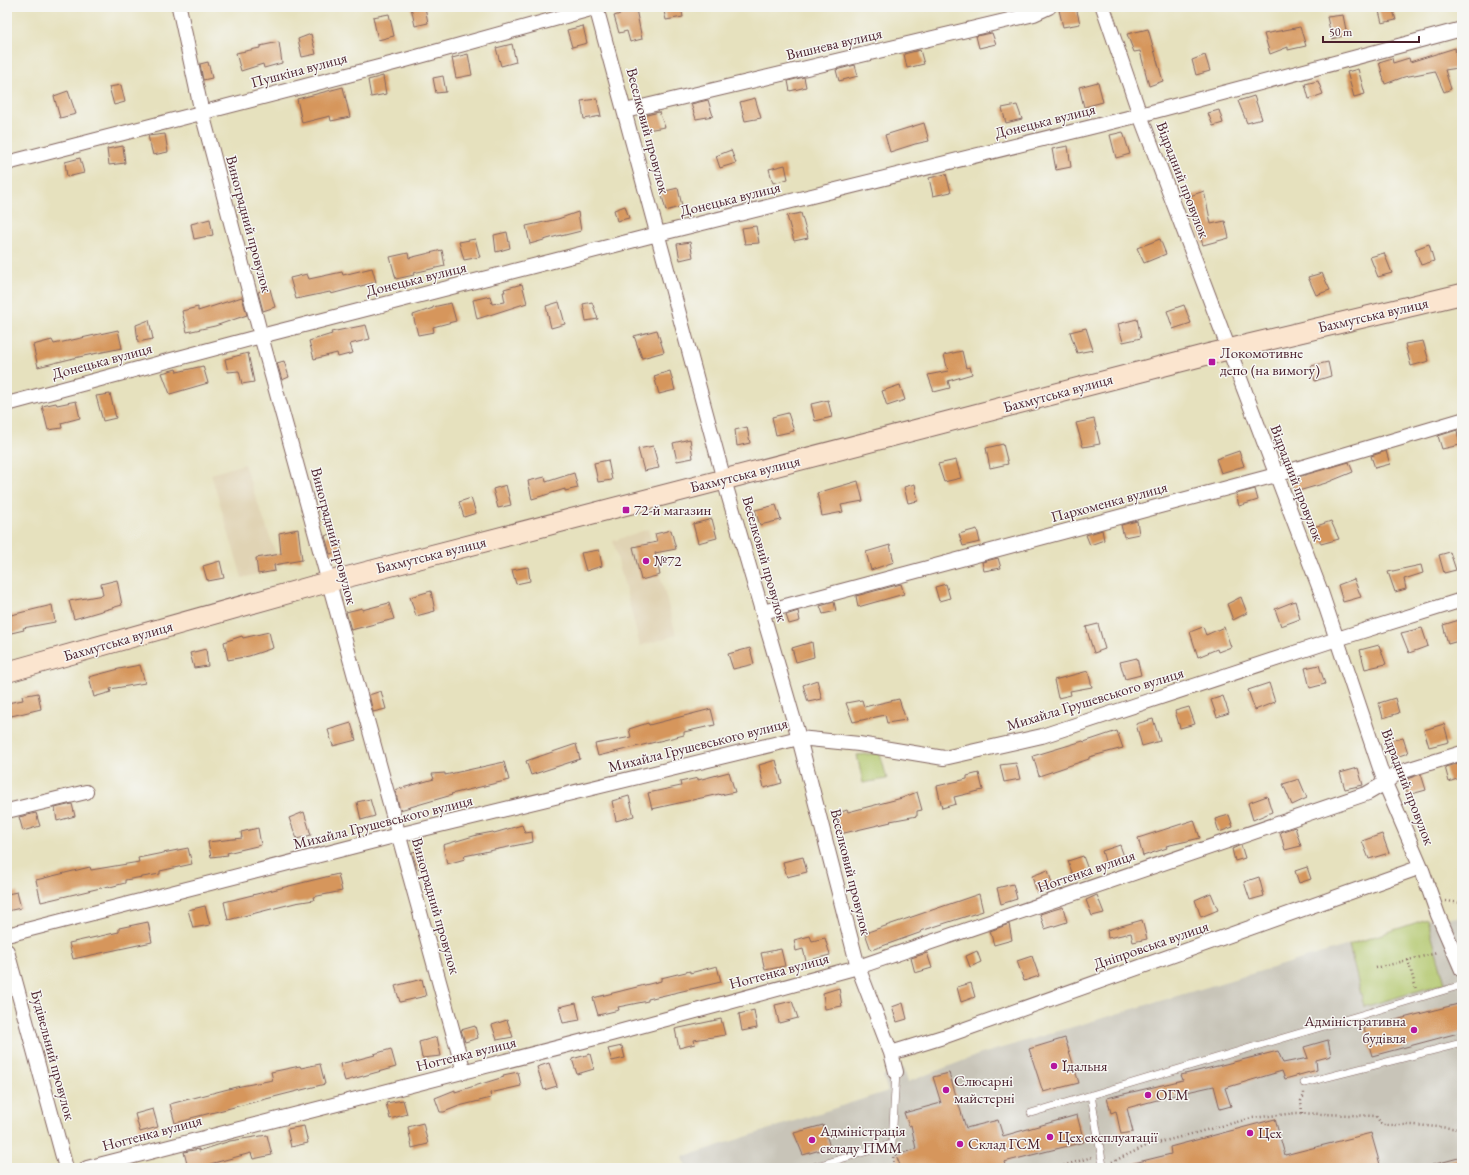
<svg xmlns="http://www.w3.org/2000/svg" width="1469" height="1175" font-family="'EB Garamond',serif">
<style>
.built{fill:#e0d3b4}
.industrial{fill:#c8c4b8}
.green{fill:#b1c66a;stroke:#7e724a}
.building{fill:#d6965b}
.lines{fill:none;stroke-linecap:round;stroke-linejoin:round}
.lane-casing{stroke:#81635e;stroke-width:8}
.street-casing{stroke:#81635e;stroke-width:16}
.secondary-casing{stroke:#81635e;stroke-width:22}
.path{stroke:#81635e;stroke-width:2.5;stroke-dasharray:1 3;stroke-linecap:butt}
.lane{stroke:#fff;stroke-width:7}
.street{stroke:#fff;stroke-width:14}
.secondary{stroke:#fbe5cf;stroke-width:20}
.poi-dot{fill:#b5179e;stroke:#f6f6f2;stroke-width:1.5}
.labels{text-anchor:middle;stroke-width:3;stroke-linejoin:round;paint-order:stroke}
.street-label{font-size:15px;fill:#4a1f2b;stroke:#f6f6f2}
.poi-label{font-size:15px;fill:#4a1f2b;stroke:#f6f6f2;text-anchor:start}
</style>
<rect width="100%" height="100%" fill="#f6f6f2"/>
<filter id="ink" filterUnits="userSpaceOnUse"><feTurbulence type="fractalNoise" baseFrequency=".025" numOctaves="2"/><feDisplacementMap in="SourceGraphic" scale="8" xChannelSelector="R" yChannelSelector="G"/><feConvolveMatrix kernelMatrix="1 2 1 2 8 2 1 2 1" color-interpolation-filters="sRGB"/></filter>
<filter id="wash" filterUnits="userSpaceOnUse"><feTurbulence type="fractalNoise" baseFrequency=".012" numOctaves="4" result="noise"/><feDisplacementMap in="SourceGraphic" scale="16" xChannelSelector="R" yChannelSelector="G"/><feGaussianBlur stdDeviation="0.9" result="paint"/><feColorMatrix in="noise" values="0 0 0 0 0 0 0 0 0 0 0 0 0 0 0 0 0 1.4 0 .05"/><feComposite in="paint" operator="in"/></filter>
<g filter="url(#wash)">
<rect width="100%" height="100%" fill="#e6e1be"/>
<path class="built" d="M244,464l37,104 -39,10 -31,-104z
M648,529l28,106 -36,11 -27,-105z"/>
<path class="industrial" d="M1462,917v251h-776l-3,-11 205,-66 -5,-14 21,-9 4,14 70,-27 371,-110 78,-26z"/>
<path class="green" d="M880,753l7,26 -24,4 -6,-28z
M1427,919l18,64 -81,24 -15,-62z"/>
<g id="blocks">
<path class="building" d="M411,7h14l3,16 -13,3z
M663,7h18l2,10 -17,3z
M1076,7l4,17 -17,3 -4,-17z
M1378,7h14l4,13 -14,3z
M636,9l6,30 -12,3 -3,-11 -8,2 -5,-17z
M389,14l5,22 -16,4 -5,-23z
M1343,15l4,20 -15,4 -5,-22z
M583,26l4,17 -15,4 -5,-17z
M1300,27l6,19 -18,4v-3l-18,7 -6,-20z
M1148,29l15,52 -14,5 -9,-35 -6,1 -7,-18z
M992,33l4,11 -17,4 -3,-12z
M311,34l5,20 -14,3 -4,-18z
M279,42l3,21 -18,5 -1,-4 -22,7 -5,-18 24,-5v-2z
M512,44l4,18 -15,4 -5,-18z
M1455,48l3,20 -13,2 6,19 -7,3 -9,-21 -31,6 -19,7 -6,-22 13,-4 1,5 16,-5 1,4z
M920,50l4,14 -17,4 -3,-14z
M468,54l4,21 -16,3 -4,-20z
M1205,55l5,16 -14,4 -4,-15z
M208,62l4,16 -9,2 -3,-16z
M855,65l3,11 -19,5 -3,-11z
M1358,69l7,25 -11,3 -7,-25z
M383,76l3,18 -15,3 -3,-17z
M443,76l3,16 -10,1 -3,-15z
M804,77l2,10 -16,4 -2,-10z
M1318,81l5,13 -14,5 -4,-15z
M1098,82l5,20 -19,5 -5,-20z
M121,85l4,17 -11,3 -5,-18z
M343,87l7,30 -19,4 -1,-5 -28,7 -5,-24z
M68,91l8,23 -16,4 -6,-22z
M1254,96l8,23 -15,4 -9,-22z
M755,98l6,20 -16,3 -5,-19z
M597,99l4,17 -17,3 -3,-18z
M708,100l5,16 -17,3 -5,-15z
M1017,105l5,14 -16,4 -4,-15z
M1219,110l4,13 -10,3 -5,-13z
M659,112l6,15 -18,3 -4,-14z
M924,123l5,18 -14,3 -25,8 -5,-17z
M1123,132l7,22 -14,4 -6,-23z
M165,134l3,18 -15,3 -5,-19z
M123,146l2,17 -16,2 -2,-16z
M1068,146l3,21 -15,3 -4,-21z
M731,150l5,13 -16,5 -4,-12z
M80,158l4,15 -17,4 -2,-15z
M785,165l3,14 -15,4 -4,-14z
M946,174l5,18 -18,4 -4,-18z
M678,188l4,18 -16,5 -5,-19z
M1204,191l7,33 14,-3 4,17 -26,7 -16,-48z
M625,206l4,12 -12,3 -3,-11z
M578,212l3,19 -20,5v-1l-31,9 -4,-18 32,-7z
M801,213l7,25 -14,3 -7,-25z
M210,219l3,16 -19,4 -3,-15z
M756,226l3,17 -14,1 -3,-16z
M507,232l3,16 -14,4 -2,-17z
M475,239l5,18 -16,3 -5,-18z
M1160,239l6,15 -22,9 -7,-15z
M690,242l3,15 -13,3 -3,-16z
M1429,244l5,17 -13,4 -6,-16z
M442,250l3,16 -32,7 1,2 -18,4 -6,-22 18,-4 1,5z
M1384,253l8,20 -14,4 -8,-20z
M372,268l4,14 -45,12 -1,-2 -34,7 -6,-21 17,-4 2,5 33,-7 1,3z
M1322,273l8,17 -14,5 -8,-18z
M522,284l5,19 -50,16 -4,-19 17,-4 2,8 13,-2 -2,-10h2l-1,-3z
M270,289l5,18 -12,4 -5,-19z
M242,297l5,18 -32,11 -28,6 -5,-21 16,-4v4z
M559,302l6,22 -14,4 -5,-22z
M592,302l6,17 -12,2 -3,-17z
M451,303l5,18 -23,6 1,5 -16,3 -5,-20 20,-7v-1z
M1184,305l7,18 -18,6 -6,-18z
M1137,319l4,19 -18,4 -5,-18z
M149,320l4,19 -15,3 -2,-17z
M366,325l4,14 -20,5 3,9 -15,4 -1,-4 -23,6 -5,-18 23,-7 -1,-2z
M1086,328l7,22 -16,3 -7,-21z
M118,330l4,18 -48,10 -36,9 -5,-22 19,-5 2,4z
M657,330l7,22 -22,6 -8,-22z
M1423,341l6,20 -18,5 -6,-22z
M962,351l4,17 4,-1 2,7 -24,7 2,7 -16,4 -6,-17 20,-4 -4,-16z
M248,353l6,29 -12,2 -3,-13 -11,1 -3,-13z
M284,361l5,16 -7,3 -5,-17z
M1328,362l3,14 -16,5 -4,-15z
M203,366l5,17 -38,11 -8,-21 14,-4 1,3z
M670,371l5,19 -16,4 -5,-18z
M900,385l5,15 -18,6 -5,-15z
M110,394l6,24 -13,3 -7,-25z
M828,400l4,17 -17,4 -4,-17z
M76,401l4,17 -19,5 1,5 -14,2 -6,-24 14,-3 1,2z
M788,413l6,18 -18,4 -4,-18z
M1094,419l6,25 -17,3 -7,-24z
M747,427l3,16 -13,3 -2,-16z
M1457,430l3,15 -18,4 -4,-13z
M690,439l3,19 -16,3 -4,-18z
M1003,444l5,20 -18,4 -4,-20z
M653,446l6,22 -15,3 -6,-22z
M1239,451l5,15 -23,7 -5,-14z
M1386,451l4,13 -15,4 -4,-12z
M608,460l4,20 -14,2 -4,-19z
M956,460l5,18 -17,4 -6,-18z
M1349,462l4,10 -27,11 -31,9 -4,-13z
M574,473l4,15 -13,3v-2l-33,10 -4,-18 17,-4 1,5z
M858,481l5,20 -22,4 2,7 -21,4 -5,-23z
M915,484l3,17 -10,2 -4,-16z
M506,485l5,20 -13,3 -5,-19z
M1255,489l3,11 -19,6 -3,-12z
M471,498l5,15 -12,4 -5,-15z
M776,505l5,15 -21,5 -5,-15z
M712,519l5,19 -19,5 -5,-19z
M1137,521l2,13 -15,3 -3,-12z
M1331,521l8,18 -18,5 -7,-17z
M298,529l4,31 -28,5 1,6 -17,3 -2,-16 25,-4 -2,-21z
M977,529l3,13 -17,4 -4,-12z
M671,530l5,19 -21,4 5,22 -19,5 -8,-33 24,-5 -2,-8z
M1102,530l2,10 -14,5 -4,-10z
M336,532l6,19 -12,3 -5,-18z
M890,545l4,17 -23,8 -5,-18z
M599,550l3,16 -16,5 -5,-18z
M1450,552l6,18 -12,3 -5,-18z
M998,558l3,10 -17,3 -2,-9z
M220,561l4,17 -16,3v-2l-1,1 -4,-14z
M1421,565l2,8 -19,6 2,10 -11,3 -7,-20z
M528,567l2,14 -14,3 -4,-14z
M1354,579l7,18 -18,5 -5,-17z
M117,580l5,25 -48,14 -5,-18 34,-6 -2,-11z
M901,584l3,10 -46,13 -2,-11z
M946,584l4,14 -11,3 -4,-14z
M431,591l4,20 -19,5 -6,-19z
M1241,597l6,16 -14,7 -6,-16z
M1295,601l5,18 -19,7 -6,-17z
M834,602l2,9 -13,3 -3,-8z
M389,603l5,16 -43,11 -5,-18 16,-4v2z
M52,605l3,17 -32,6 1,2 -17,4v-18z
M798,611l2,10 -11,3 -3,-9z
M1459,620l3,9v11l-14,4 -5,-19z
M1098,624l7,25 -11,4 -8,-26z
M1203,627l3,8 18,-8 7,20 -13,5 -1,-3 -19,8 -8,-25z
M1422,628l6,18 -19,7 -8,-20z
M269,632l4,16 -24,8 -21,4 -4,-18 18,-6 1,2z
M812,642l2,15 -18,5 -4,-14z
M1379,645l7,19 -21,5 -5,-19z
M750,648l4,16 -21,5 -5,-15z
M206,649l2,17 -14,2 -4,-15z
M1137,658l4,17 -16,4 -5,-17z
M140,665l5,18 -35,6 1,3 -17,5 -5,-20 30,-8z
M1319,665l6,19 -15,4 -5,-20z
M1088,671l4,16 -22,4 1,4 -13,3 -4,-18z
M817,680l5,19 -14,3 -5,-17z
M1269,683l6,19 -20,8 -7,-20z
M381,691l5,18 -13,3 -4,-17z
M38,693l3,16 -34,8v-14l16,-3 -1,-4z
M1223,696l6,17 -12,4 -6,-17z
M1395,698l4,15 -16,5 -4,-15z
M899,699l7,21 -19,3 -2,-8 -32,7 -7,-19 16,-3 2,7z
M1189,707l6,17 -15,4 -5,-17z
M711,709l4,16 -31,7v3l-86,21 -3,-12 36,-7 -2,-8 19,-6 1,2z
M1153,719l7,22 -18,5 -6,-22z
M351,723l5,17 -23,6 -5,-16z
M1444,724l5,18 -20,5 -5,-17z
M1117,731l6,17 -34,9v2l-50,17 -6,-20 50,-15 1,1z
M1403,738l5,15 -15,5 -5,-17z
M576,744l4,15 -49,16 -5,-14z
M776,760l6,23 -18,5 -5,-23z
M504,762l5,18 -58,14 1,1 -52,15 -5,-20 39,-11 -2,-5 13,-1v2z
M1462,762v15l-13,5 -4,-15z
M1016,763l4,16 -16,3 -4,-17z
M1358,768l5,17 -18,4 -5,-16z
M729,772l6,20 -15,3 -1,-1 -67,15 -4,-16 33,-7 -1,-4 18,-4v2z
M979,773l4,17 -29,7 2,7 -14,4 -5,-22 30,-7v-3z
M1421,774l5,16 -18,5 -4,-15z
M1299,779l8,19 -15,7 -9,-21z
M917,792l5,18 -5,1v5l-27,5 1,1 -51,12 -7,-19 14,-5 1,2 54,-14z
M629,796l5,20 -18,5 -4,-20z
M1267,796l5,16 -19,8 -5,-17z
M370,799l5,17 -14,4 -4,-18z
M72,804l3,12 -18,5 -2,-13z
M304,812l7,23 -14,4 -8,-21z
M36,813l4,13 -17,5 -4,-14z
M1229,815l4,12 -14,5 -4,-13z
M1194,820l6,18 -34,8 1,2 -24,8 -5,-18z
M522,825l3,8 7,-1 1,10 -69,14 1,3 -18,5 -4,-19 34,-10 16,-3 1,1z
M1295,827l6,19 -16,4 -5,-18z
M258,828l3,17 -34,8 1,2 -17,2 -3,-15 34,-4 -1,-6z
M1382,834l7,19 -20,6 -7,-18z
M1120,845l6,17 -19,6 -5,-17z
M1241,845l4,13 -10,3 -3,-12z
M188,848l4,16 -32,7v3l-35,6v3l-15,4 -1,-1 -68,16 -5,-22 54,-13 1,3 48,-8 -1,-4z
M418,851l2,7 4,-1 2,10 -9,2 -5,-17z
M1083,856l7,19 -15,6 -7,-20z
M803,857l4,15 -20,5 -4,-15z
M1307,867l4,12 -12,4 -4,-12z
M1048,870l5,17 -16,6 -5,-17z
M338,874l4,17 -29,6 1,3 -19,3 -67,17 -4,-18z
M1259,877l5,19 -14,4 -6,-18z
M1013,884l4,15 -16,5 -4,-16z
M17,892l4,16 -14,3v-17z
M1211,893l7,17 -17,7 -6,-17z
M979,894l4,17 -62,20 1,1 -51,18 -6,-17z
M1097,895l7,18 -12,3 -6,-16z
M205,906l5,19 -17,3 -5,-18z
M1063,907l4,15 -22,7 -5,-15z
M1142,920l5,19 -14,3 -2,-9 -23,5 -1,-8z
M148,922l4,20 -79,17 -4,-16 50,-11v-4z
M1009,924l3,16 -18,5 -4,-14z
M810,936l2,5 13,-3 5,17 -24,6 -3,-12 -7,2 -2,-11z
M781,949l4,17 -20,4 -4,-17z
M977,951l4,11 -11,5 -4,-11z
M927,953l5,15 -17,5 -4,-15z
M1032,956l7,20 -15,5 -7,-20z
M717,966l4,16 -73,17v2l-30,6 1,3 -21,5 -5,-17 68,-17v-3l29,-7v2z
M422,979l4,17 -26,6 -5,-16z
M971,983l4,14 -14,5 -4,-15z
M839,988l3,18 -17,3 -2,-16z
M792,1001l6,17 -19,5 -4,-18z
M576,1003l4,17 -17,3 -4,-16z
M903,1003l4,16 -10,3 -5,-15z
M1462,1003v29l-90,24 -8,-28z
M754,1010l3,18 -15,3 -3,-17z
M721,1019l4,16 -31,5 1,4 -16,4 -4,-19z
M507,1020l6,17 -16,3 -5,-15z
M475,1026l3,12 -13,4 -4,-12z
M437,1037l4,19 -19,2 -3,-16z
M1065,1038l14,45 -36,9 -14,-43z
M1328,1040l3,16 -15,4 1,10 -32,9 -3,-8 -57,17 6,18 -11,3 -6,-23 -27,6 -60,16 6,24 -12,2 -5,-23 -5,2 -4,-15 76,-18 -2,-5 97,-24 5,12 25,-5 -4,-11z
M622,1046l3,12 -13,3 -4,-12z
M391,1049l5,18 -51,14 -5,-17 35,-9 -1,-1z
M590,1054l4,15 -17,5 -5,-15z
M549,1063l8,23 -13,4 -7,-23z
M320,1064l5,20 -134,34v1l-16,4 -5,-19 66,-17 37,-7 -2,-8 29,-6 1,2z
M518,1072l3,14 -31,7 1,5 -32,8 -15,6h-4l-5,-14 20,-8v2l49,-15 -1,-2z
M949,1073l17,55 32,-8 5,16 74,-21 7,27 -80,20 2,6h-105l-5,-13 20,-6 -5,-24 -2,1 -5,-13 37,-10 -8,-26z
M403,1100l4,14 -17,5 -4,-16z
M153,1109l5,18 -18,5 -5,-18z
M1275,1119l10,36 86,-22 10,35h-250l-1,-4 41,-10 -1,-7z
M423,1123l5,21 -16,4 -4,-21z
M823,1125l7,22 -27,8 -9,-22z
M304,1126l4,17 -17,4 -4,-18z
M267,1135l5,20 -19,4 -2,-6 -41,11v4h-22l-4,-16 15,-3v2l31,-10z
M1462,1157v11h-29l-1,-3z"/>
</g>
</g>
<g filter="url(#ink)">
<use href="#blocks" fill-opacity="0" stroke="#81635e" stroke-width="1"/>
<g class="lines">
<g class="lane-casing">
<path id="lane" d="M1304,1083l158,-40
M1091,1095l12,71
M1031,1113l431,-128
M810,1168l82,-24 4,-72"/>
</g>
<g class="street-casing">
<path id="street" d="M179,7l23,106 59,223 203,736
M596,7l128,473 75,258 59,229 33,86 5,19
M1103,7l37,108 181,477 64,191 36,84 17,48 24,55
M625,111l409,-97 15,-7
M7,163l395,-102 196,-54
M7,404l254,-68 397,-102 482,-119 322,-86
M763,612l513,-137 186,-55
M7,811l79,-19
M7,935l391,-100 401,-97 60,6 85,14 98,-22 295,-97 125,-39
M7,951l59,217
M891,1053l52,-16 478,-170
M87,1168l524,-134 247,-67 510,-174 17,-10 12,-10 65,-20"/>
</g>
<g class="secondary-casing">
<path id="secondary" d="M7,672l321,-90 881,-228 253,-60"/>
</g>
<path class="path" d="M1446,901l16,2
M1408,960l8,29
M1376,968l61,-15
M1302,1113l-1,-12 3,-6v-4
M893,1153l1,15
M1112,1162l34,-16 106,-28 44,-5 80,3 6,9h33l47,4
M1056,1168l36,-11"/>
<use href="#lane" class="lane"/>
<use href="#street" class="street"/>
<use href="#secondary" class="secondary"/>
</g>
</g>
<g class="poi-dot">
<rect x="1208" y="358" width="8" height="8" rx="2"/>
<rect x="622" y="506" width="8" height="8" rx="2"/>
<circle cx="646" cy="561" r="4"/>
<circle cx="1414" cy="1030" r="4"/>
<circle cx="1054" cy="1066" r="4"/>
<circle cx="946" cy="1090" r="4"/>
<circle cx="1148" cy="1095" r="4"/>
<circle cx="1250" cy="1133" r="4"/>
<circle cx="1050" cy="1137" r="4"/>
<circle cx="812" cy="1140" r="4"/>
<circle cx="960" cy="1144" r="4"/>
</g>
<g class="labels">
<g class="street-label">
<text transform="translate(834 44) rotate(-13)" y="5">Вишнева вулиця</text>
<text transform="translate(299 70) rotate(-15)" y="5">Пушкіна вулиця</text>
<text transform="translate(1045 121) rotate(-14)" y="5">Донецька вулиця</text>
<text transform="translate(648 131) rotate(75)" y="5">Веселковий провулок</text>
<text transform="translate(1183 180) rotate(69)" y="5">Відрадний провулок</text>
<text transform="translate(730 199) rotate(-14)" y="5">Донецька вулиця</text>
<text transform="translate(249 224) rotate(75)" y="5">Виноградний провулок</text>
<text transform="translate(416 279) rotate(-14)" y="5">Донецька вулиця</text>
<text transform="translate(1373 315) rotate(-13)" y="5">Бахмутська вулиця</text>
<text transform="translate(102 361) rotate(-15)" y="5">Донецька вулиця</text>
<text transform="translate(1058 393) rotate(-15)" y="5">Бахмутська вулиця</text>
<text transform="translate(745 474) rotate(-14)" y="5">Бахмутська вулиця</text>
<text transform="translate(1297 483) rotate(69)" y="5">Відрадний провулок</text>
<text transform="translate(1109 502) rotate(-15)" y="5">Пархоменка вулиця</text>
<text transform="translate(334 536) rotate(75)" y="5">Виноградний провулок</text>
<text transform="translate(431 555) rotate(-14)" y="5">Бахмутська вулиця</text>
<text transform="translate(765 559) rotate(74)" y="5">Веселковий провулок</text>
<text transform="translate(118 641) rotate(-16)" y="5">Бахмутська вулиця</text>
<text transform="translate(1095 699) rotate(-17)" y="5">Михайла Грушевського вулиця</text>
<text transform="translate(698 745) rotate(-14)" y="5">Михайла Грушевського вулиця</text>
<text transform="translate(1408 787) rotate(69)" y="5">Відрадний провулок</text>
<text transform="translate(383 822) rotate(-14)" y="5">Михайла Грушевського вулиця</text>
<text transform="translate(1086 871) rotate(-19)" y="5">Ногтенка вулиця</text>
<text transform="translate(851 872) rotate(76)" y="5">Веселковий провулок</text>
<text transform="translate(436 906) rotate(74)" y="5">Виноградний провулок</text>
<text transform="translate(1151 945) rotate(-19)" y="5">Дніпровська вулиця</text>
<text transform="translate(779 971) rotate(-15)" y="5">Ногтенка вулиця</text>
<text transform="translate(466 1054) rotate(-14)" y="5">Ногтенка вулиця</text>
<text transform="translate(53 1055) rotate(75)" y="5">Будівельний провулок</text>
<text transform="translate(152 1133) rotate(-15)" y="5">Ногтенка вулиця</text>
</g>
<g class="poi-label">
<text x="1220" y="358">Локомотивне<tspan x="1220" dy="17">депо (на вимогу)</tspan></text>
<text x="634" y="515">72-й магазин</text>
<text x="654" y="566">№72</text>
<text x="1406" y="1026" text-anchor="end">Адміністративна<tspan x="1406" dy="17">будівля</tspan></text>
<text x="1062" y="1071">Їдальня</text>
<text x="954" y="1086">Слюсарні<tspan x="954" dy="17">майстерні</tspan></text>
<text x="1156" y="1100">ОГМ</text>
<text x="820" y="1136">Адміністрація<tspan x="820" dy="17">складу ПММ</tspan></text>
<text x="1258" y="1138">Цех</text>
<text x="1058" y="1142">Цех експлуатації</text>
<text x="968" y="1149">Склад ГСМ</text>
</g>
</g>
<rect width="1469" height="1175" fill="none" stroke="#f6f6f2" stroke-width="24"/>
<path d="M1323 36v6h96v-6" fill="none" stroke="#4a1f2b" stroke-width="2"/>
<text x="1329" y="36" font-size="12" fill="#4a1f2b" stroke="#f6f6f2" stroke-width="3" paint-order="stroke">50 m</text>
</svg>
